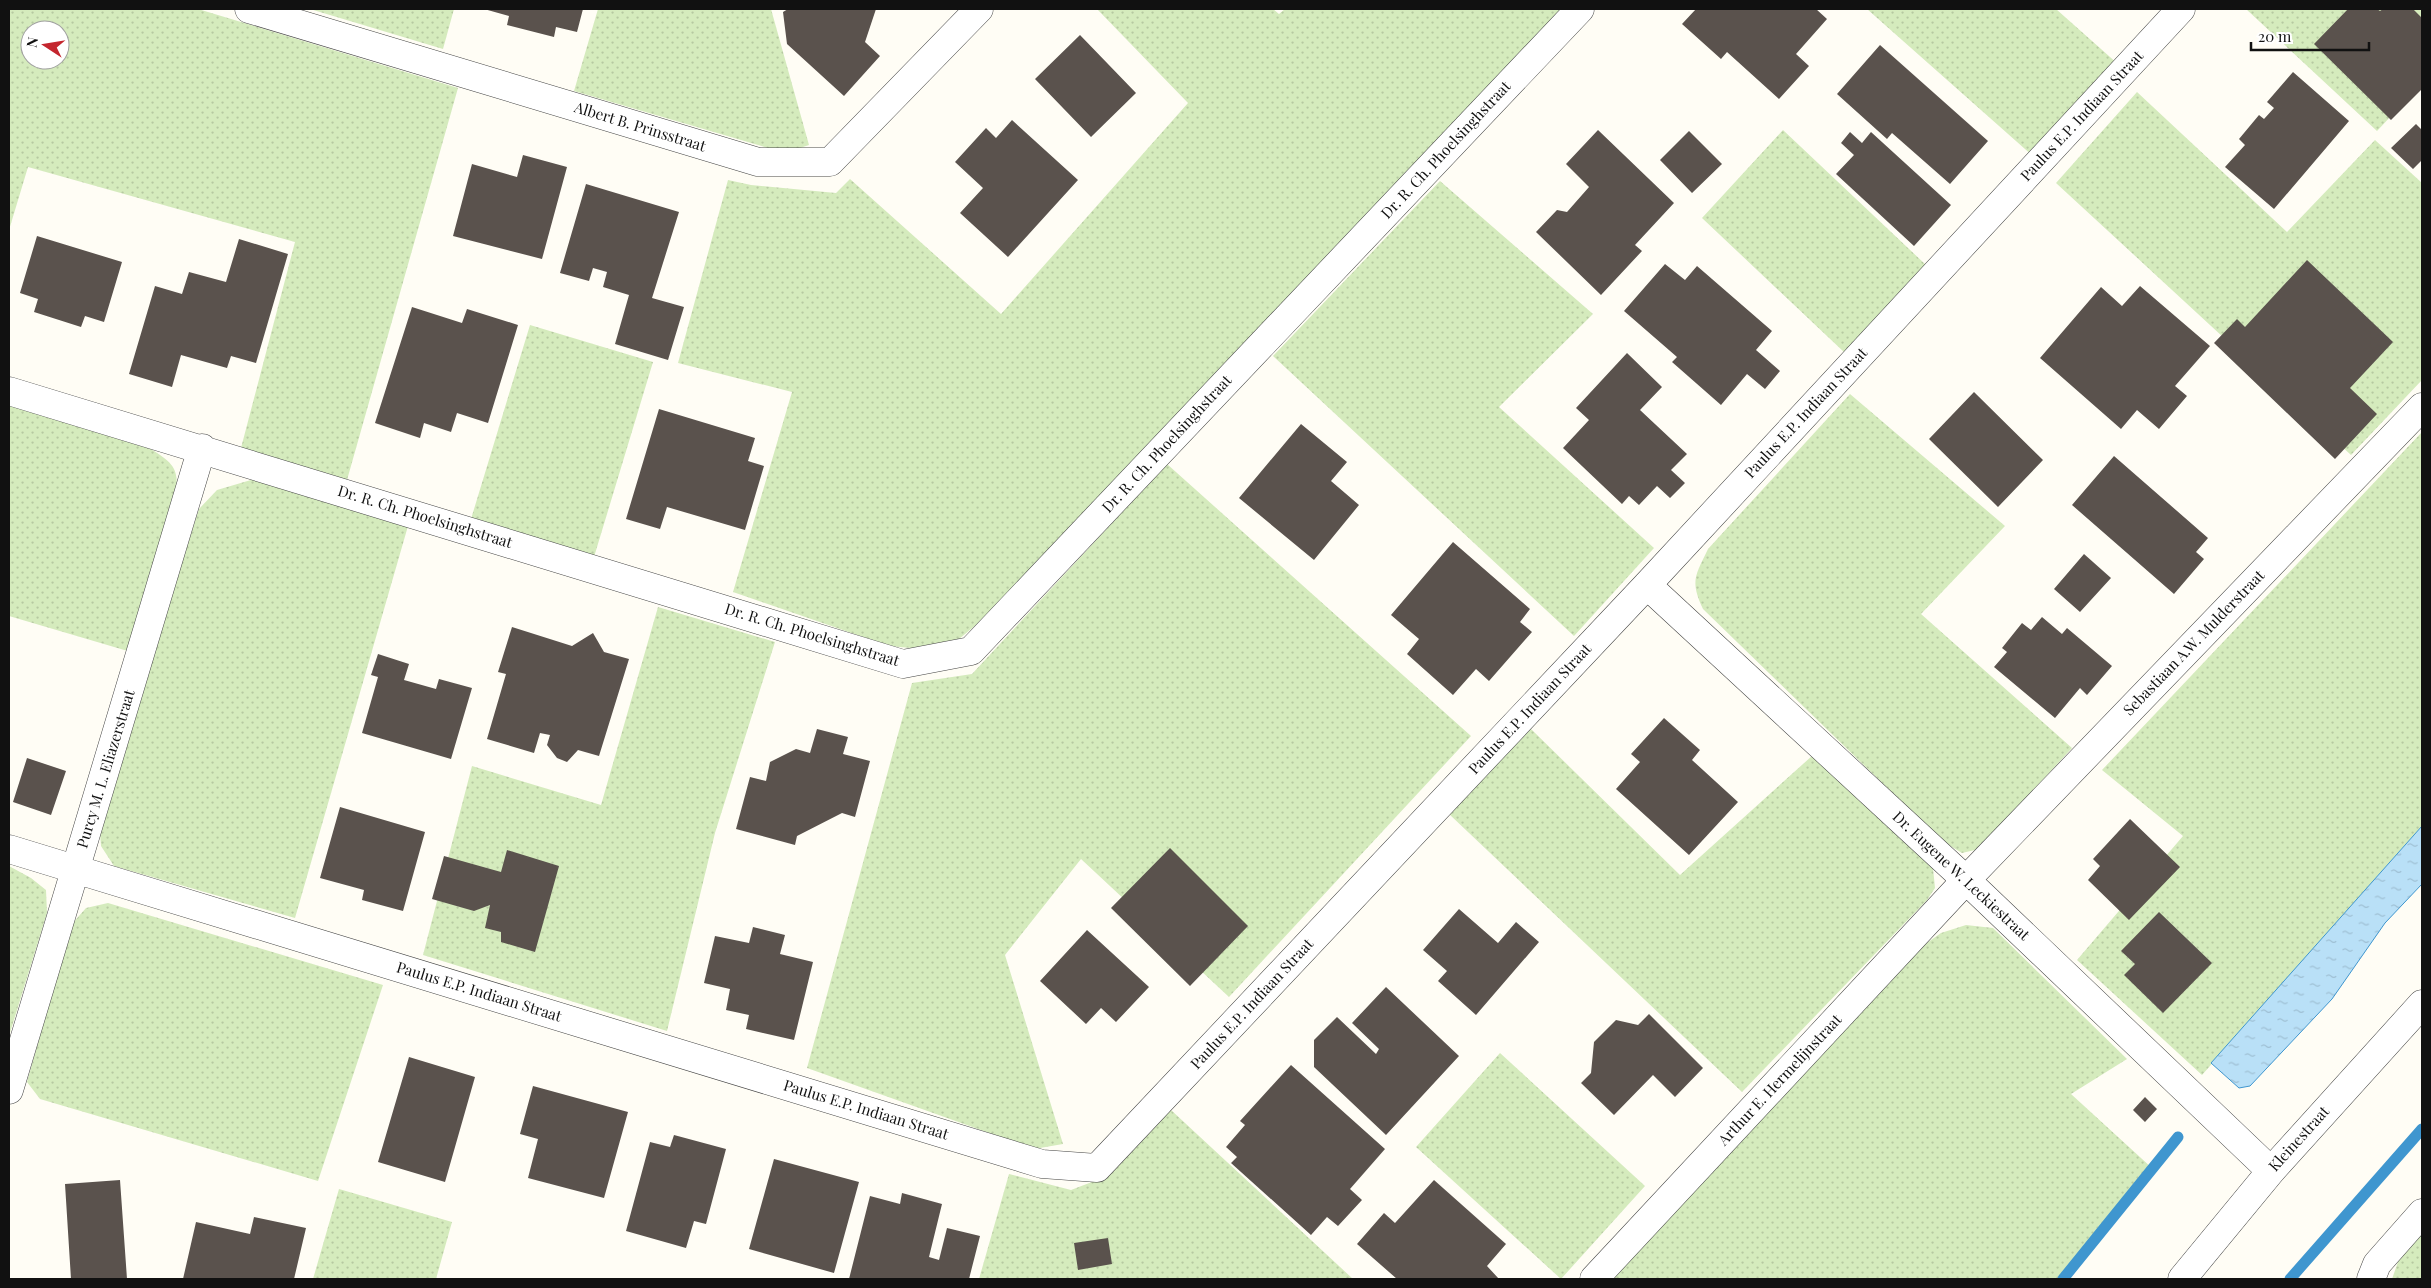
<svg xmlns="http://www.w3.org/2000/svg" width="2431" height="1288" font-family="'Playfair Display',serif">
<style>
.grass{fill:url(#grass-dots);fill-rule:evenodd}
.water{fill:url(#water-ripples);stroke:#3f96cf}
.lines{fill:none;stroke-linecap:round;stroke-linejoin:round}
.stream{stroke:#3f96cf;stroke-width:11}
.building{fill:#5a524d}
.minor-casing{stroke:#444;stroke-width:29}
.minor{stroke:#fff;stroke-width:28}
.labels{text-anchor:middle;stroke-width:5;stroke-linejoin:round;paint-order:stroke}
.street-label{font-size:15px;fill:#111;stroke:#fff}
</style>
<defs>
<pattern id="grass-dots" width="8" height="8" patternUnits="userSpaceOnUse" patternTransform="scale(1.25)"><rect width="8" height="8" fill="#d5ebbd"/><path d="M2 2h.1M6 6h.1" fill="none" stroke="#b6c8a1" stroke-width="1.8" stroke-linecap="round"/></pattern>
<pattern id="water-ripples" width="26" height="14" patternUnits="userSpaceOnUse" patternTransform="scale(1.25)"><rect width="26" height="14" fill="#b9e0f7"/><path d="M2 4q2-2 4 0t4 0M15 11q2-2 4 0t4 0" fill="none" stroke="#9ebfd3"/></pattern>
</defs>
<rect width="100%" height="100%" fill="#fffdf5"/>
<path class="grass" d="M9,9h189l260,79 -111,392 -106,-32 54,-206 -267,-75 -19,63zM30,30h30v30h-30z
M310,9h144l-11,40z
M598,9h173l38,136 -24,8 -211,-62z
M1097,9h176l6,5 6,-5h279l-582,611 -29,24 -31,5 -33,-3 -156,-54 59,-200 -114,-29 50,-183 23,5 85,8 14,-14 151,135 187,-211z
M1867,9h189l63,56 -85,92z
M2246,9h176v74l-45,48z
M2137,92l150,140 88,-92 47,43v197l-71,75 -295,-272z
M1783,130l143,135 -81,88 -143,-135z
M1440,181l153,133 -94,93 155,141 -80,88 -301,-280z
M530,325l123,37 -59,195 -123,-38z
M1850,394l155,132 -84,88 151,134 -93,101 -17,4 -20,-12 -239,-232c-13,-28 -8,-33 5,-60z
M9,405l142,44c23,15 28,19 25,46l-45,157 -122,-36z
M2422,432v394l-220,249 -125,-115 106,-124 -81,-66z
M1167,464l304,272 -242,261 -148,-138 -76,96 58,189 -29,5 -227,-81 105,-385 60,-9z
M261,477l147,49 -113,392 -181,-52 -13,-20 -2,-26 100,-311 18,-19z
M658,607l117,35 -60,191 -48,198 -244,-76 49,-189 129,39z
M1531,729l149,146 133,-120 120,113 2,20 -8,12 -185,192 -293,-278z
M9,866l22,12 15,12 1,23 -38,123z
M108,903l275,82 -65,196 -278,-82 -13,-17 44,-157 15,-17z
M1966,925l27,3 134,131 -56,35 82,75 -90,110h-451l312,-334 17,-12z
M1500,1053l145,133 -84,93 -145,-132z
M1171,1110l182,169h-374l30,-105 62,16 39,-15z
M339,1189l113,33 -16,57h-123z
M2422,1234v45h-30l7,-20z"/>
<path class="water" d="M2422,826v58l-37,39 -53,76 -82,87 -11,2 -28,-25z"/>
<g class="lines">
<path class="stream" d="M2063,1279l115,-142
M2290,1279l132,-150"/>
</g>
<path class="building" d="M484,9h99l-6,23 -21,-5 -2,10 -47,-12 2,-9z
M788,9h88l-11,33 15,14 -36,40 -57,-52 -4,-32z
M1696,9h120l11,10 -31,35 13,12 -30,33 -52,-47 -6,7 -39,-35z
M2348,9h29l3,2 3,-2h30l9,9v71l-31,31 -77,-76z
M1080,35l56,58 -45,44 -56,-58z
M1880,45l108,96 -38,43 -58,-51 -5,6 -50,-45z
M2293,72l56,49 -75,88 -49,-42 20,-22 -6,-6 20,-24 5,4 10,-11 -7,-6z
M1012,120l66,60 -70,77 -48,-44 23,-25 -28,-26 31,-34 10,10z
M2416,124l6,6v30l-9,9 -22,-21z
M1598,130l76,73 -39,42 7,6 -41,44 -65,-63 21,-22 10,2 22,-25 -23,-23z
M1689,131l33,33 -30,29 -32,-33z
M1850,132l12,11 9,-11 80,73 -37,41 -78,-72 18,-19 -13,-12z
M523,155l44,12 -25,92 -89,-23 19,-72 45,13z
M586,184l93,28 -27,86 32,9 -16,53 -53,-16 14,-49 -26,-8 4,-15 -14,-4 -4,13 -29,-8z
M37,236l85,26 -18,60 -19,-6 -4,11 -47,-15 4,-13 -18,-6z
M239,239l49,15 -32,109 -25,-7 -4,12 -46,-13 -9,32 -43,-13 26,-88 27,8 7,-22 37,10z
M2307,260l86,82 -43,46 27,26 -42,45 -121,-116 23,-24 8,8z
M1665,264l20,16 12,-14 75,65 -16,19 24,21 -15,18 -18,-15 -26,31 -49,-43 5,-5 -53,-46z
M2140,286l70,60 -35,40 12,10 -28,33 -22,-19 -16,19 -81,-71 61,-71 21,19z
M412,307l50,16 5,-14 51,16 -30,98 -31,-10 -6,19 -27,-9 -4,15 -45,-15z
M1627,353l35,34 -22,23 47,44 -16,16 14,13 -15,15 -13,-12 -18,19 -10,-9 -7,8 -59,-56 26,-28 -13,-12z
M1974,392l69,68 -45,47 -69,-68z
M659,409l96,29 -7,23 16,5 -19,64 -78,-23 -7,22 -34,-10z
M1301,424l46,38 -16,19 28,24 -45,55 -75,-62z
M2114,456l94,82 -12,14 8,7 -30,35 -102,-89z
M1453,542l77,67 -10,13 12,10 -43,49 -13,-12 -23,26 -46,-41 12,-15 -28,-24z
M2084,554l27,24 -31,34 -26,-23z
M2042,617l20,17 5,-6 45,38 -25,29 -7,-7 -25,30 -61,-51 13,-15 -5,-4 20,-25 9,7z
M512,627l60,19 21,-13 11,19 25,7 -30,97 -21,-6 -11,12 -10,-4 -10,-13 3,-10 -10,-2 -6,20 -47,-14 19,-65 -8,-2z
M378,654l31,10 -5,16 32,9 3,-10 33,9 -21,71 -89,-26 16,-56 -7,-2z
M1664,718l36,32 -8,10 46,42 -49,53 -73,-66 24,-27 -9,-8z
M817,729l31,8 -5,17 27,7 -15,56 -13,-4 -45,23 -2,9 -59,-16 14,-52 16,4 4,-19 26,-13 14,4z
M27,758l39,13 -15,44 -38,-13z
M340,807l85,25 -22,79 -41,-11 2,-10 -44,-12z
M2130,819l50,48 -51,53 -41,-40 12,-14 -7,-7z
M1170,848l78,78 -58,60 -79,-78z
M507,850l52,16 -24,86 -34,-10v-10l-16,-4 5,-23 -16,6 -42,-12 12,-43 57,16z
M1459,909l39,34 18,-21 23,20 -63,73 -38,-34 9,-10 -24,-21z
M2159,912l53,51 -49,50 -39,-38 11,-11 -14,-13z
M753,927l32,8 -5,19 33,8 -19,78 -48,-11 3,-14 -23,-5 4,-21 -26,-6 11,-47 34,7z
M1087,930l62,57 -33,35 -15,-14 -15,16 -46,-43z
M1386,987l73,69 -73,79 -72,-68v-27l23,-23 39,37 3,-5 -27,-26z
M1649,1014l54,54 -28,29 -22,-22 -39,40 -33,-32 10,-10 3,-31 22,-22 22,5z
M409,1057l66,20 -30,105 -67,-20z
M1291,1065l94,84 -35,40 12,11 -24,26 -11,-9 -16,18 -80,-72 6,-6 -11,-10 19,-22 -5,-4z
M533,1086l95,26 -24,86 -76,-20 10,-39 -18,-5z
M2145,1097l12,12 -12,13 -12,-12z
M674,1135l52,14 -20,75 -12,-3 -8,27 -60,-17 24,-89 20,5z
M774,1159l85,23 -25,91 -85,-24z
M120,1180l7,99h-56l-6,-95z
M1434,1180l72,64 -19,22 12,13h-102l-40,-35 27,-31 11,10z
M902,1193l40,11 -13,53 10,3 8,-32 33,8 -11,43h-120l21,-83 30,8z
M254,1217l52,11 -12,51h-111l13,-57 54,12z
M1108,1238l4,26 -34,6 -4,-27z"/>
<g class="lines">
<g class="minor-casing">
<path id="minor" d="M249,9l509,153h72l149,-153
M9,391l894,273 68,-13 609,-642
M1647,585l319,295 305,291
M9,849l1033,315 55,4 550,-583 534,-576
M9,1090l193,-642
M1594,1279l372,-399 456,-473
M2182,1279l89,-108 151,-167
M2371,1279l6,-15 45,-51"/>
</g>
<use href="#minor" class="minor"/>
</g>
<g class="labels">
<g class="street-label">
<text transform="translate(2082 116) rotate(-47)" y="5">Paulus E.P. Indiaan Straat</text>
<text transform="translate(640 127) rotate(17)" y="5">Albert B. Prinsstraat</text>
<text transform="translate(1446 150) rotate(-47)" y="5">Dr. R. Ch. Phoelsinghstraat</text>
<text transform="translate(1806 413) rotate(-47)" y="5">Paulus E.P. Indiaan Straat</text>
<text transform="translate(1167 444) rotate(-47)" y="5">Dr. R. Ch. Phoelsinghstraat</text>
<text transform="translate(425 517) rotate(17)" y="5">Dr. R. Ch. Phoelsinghstraat</text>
<text transform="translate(812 635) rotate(17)" y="5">Dr. R. Ch. Phoelsinghstraat</text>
<text transform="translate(2194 643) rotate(-46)" y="5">Sebastiaan A.W. Mulderstraat</text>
<text transform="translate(1530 709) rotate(-47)" y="5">Paulus E.P. Indiaan Straat</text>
<text transform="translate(106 769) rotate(-73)" y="5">Purcy M. L. Eliazerstraat</text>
<text transform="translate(1961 876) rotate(43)" y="5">Dr. Eugene W. Leckiestraat</text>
<text transform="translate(479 992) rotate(17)" y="5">Paulus E.P. Indiaan Straat</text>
<text transform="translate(1252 1004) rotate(-47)" y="5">Paulus E.P. Indiaan Straat</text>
<text transform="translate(1780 1080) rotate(-47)" y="5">Arthur E. Hermelijnstraat</text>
<text transform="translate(866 1110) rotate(17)" y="5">Paulus E.P. Indiaan Straat</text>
<text transform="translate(2299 1139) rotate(-48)" y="5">Kleinestraat</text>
</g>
</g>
<rect width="2431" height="1288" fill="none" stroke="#111111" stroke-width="20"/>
<g transform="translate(45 45) rotate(282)"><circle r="24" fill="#ffffff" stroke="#a0a0a0"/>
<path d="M0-4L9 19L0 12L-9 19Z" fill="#c4262e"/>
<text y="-8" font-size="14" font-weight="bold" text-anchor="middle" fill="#111111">N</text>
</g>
<path d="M2251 42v8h118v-8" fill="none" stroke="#111111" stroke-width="2.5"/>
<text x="2258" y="42" font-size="15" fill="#111111" stroke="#ffffff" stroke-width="4" paint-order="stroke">20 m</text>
</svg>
